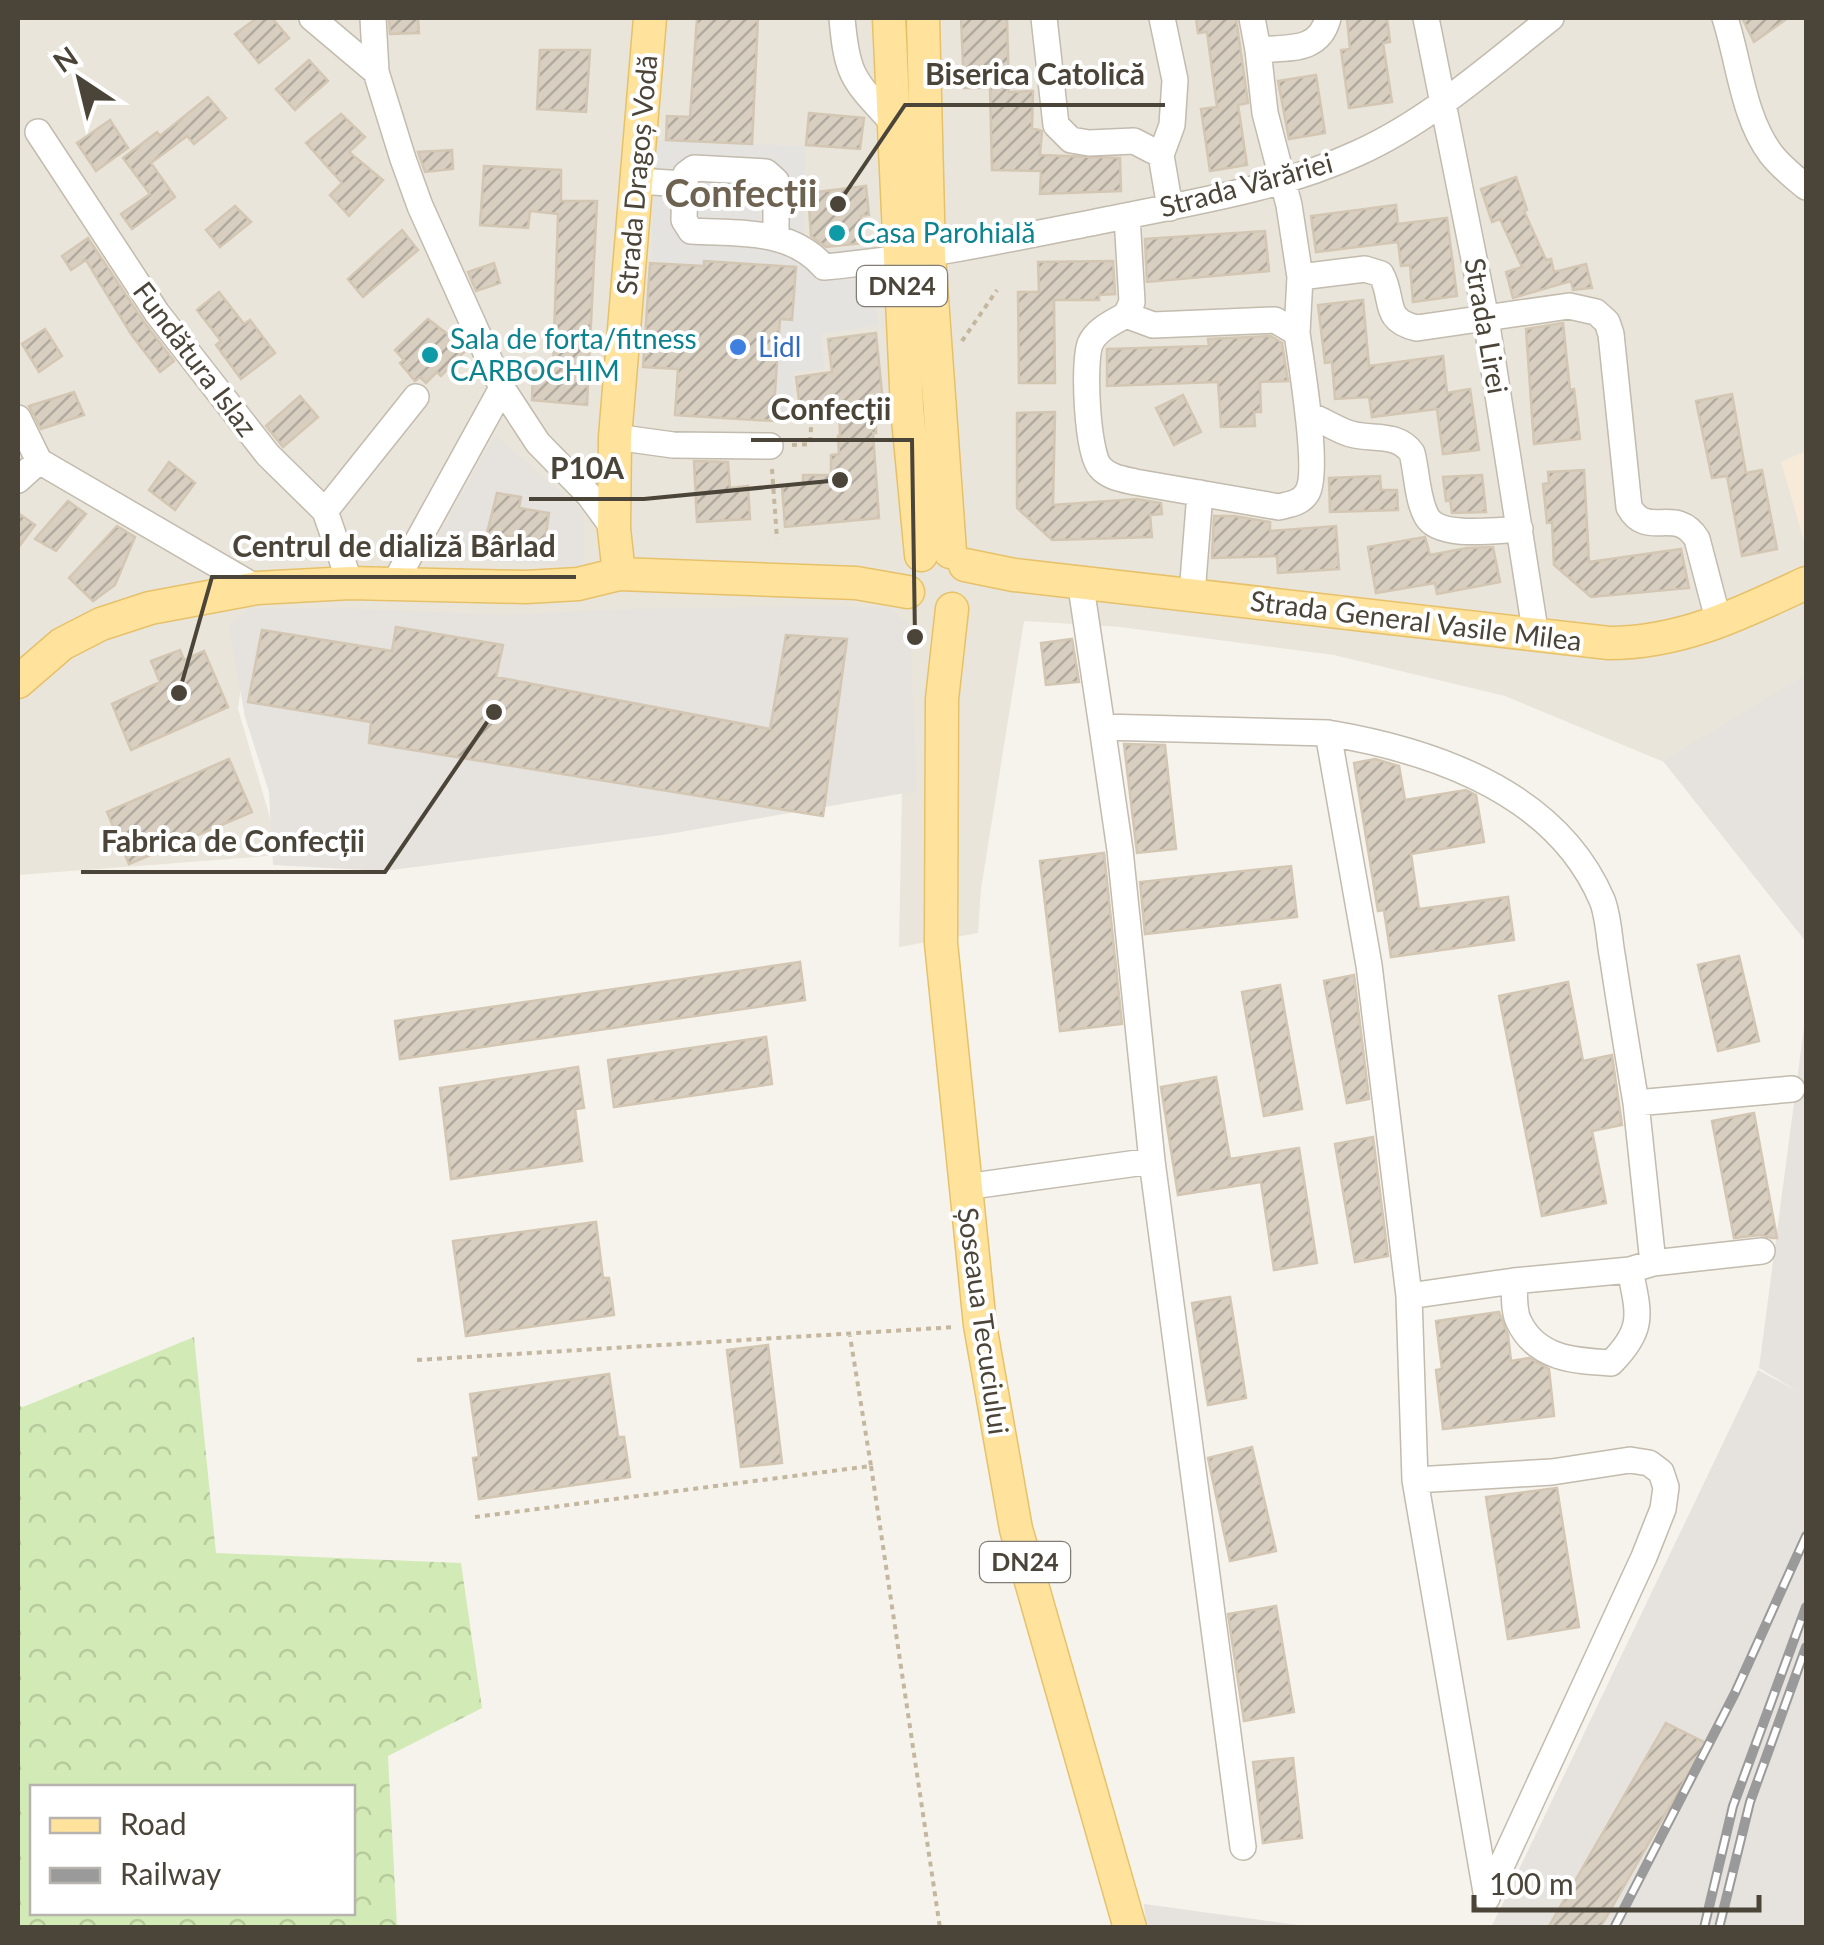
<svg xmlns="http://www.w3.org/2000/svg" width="1824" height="1945" font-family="Lato,sans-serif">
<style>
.residential{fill:#eae5da}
.commercial{fill:#f7ead8}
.industrial{fill:#e6e2dd}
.forest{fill:url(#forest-crowns);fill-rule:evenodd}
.parking{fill:#e5e3e0}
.building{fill:url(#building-hatch);stroke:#d3c7b4;stroke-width:2.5}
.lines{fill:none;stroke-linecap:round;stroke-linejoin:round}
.minor-casing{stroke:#c2bbae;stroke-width:28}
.major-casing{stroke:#e6c16a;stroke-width:35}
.path{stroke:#c4b79f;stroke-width:4;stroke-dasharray:5 5;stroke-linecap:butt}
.minor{stroke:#fff;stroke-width:25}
.major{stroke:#ffe39c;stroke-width:32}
.rail-casing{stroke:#9a9a9a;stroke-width:10}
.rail{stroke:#fff;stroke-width:6;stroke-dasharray:19;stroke-linecap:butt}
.culture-dot{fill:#0f9aa8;stroke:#fff;stroke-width:4}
.shop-dot{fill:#3f7fe0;stroke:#fff;stroke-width:4}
.labels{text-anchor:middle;stroke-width:8;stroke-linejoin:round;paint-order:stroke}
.shield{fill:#fff;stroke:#817c74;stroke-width:2.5}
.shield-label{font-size:25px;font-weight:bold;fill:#4b4439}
.street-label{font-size:28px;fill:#4b4439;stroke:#fff}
.culture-label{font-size:28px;fill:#0d838f;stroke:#fff;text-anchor:start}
.shop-label{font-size:28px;fill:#366cbe;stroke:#fff;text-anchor:start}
.district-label{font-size:38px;font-weight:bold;fill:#6e6250;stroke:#fff}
.leader{fill:none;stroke:#4b4439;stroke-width:4}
.callout-dot{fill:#4b4439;stroke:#fff;stroke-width:4}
.callout-label{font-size:30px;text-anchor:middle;font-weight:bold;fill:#4b4439;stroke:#fff;stroke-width:8;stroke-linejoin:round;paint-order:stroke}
</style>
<defs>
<pattern id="forest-crowns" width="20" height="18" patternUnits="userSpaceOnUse" patternTransform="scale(2.5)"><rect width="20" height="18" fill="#d2eab5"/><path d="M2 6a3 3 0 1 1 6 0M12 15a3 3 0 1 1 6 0" fill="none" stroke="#b6ca9c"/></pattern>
<pattern id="building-hatch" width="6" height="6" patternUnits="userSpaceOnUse" patternTransform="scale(2.5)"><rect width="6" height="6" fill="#d8cfc1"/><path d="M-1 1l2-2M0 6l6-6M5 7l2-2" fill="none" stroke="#b1aa9e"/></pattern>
</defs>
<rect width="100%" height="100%" fill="#f6f3ec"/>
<path class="residential" d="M18,18h1788v658l-142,86 -159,-66 -171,-41 -214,-28 -96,-6 -43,268 -3,44 -79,14 6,-316 -656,-9 -11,87 43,146 -263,20z"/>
<path class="commercial" d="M1806,451v97l-25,-86z"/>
<path class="industrial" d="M495,435l89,77 -1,55 -157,-9z
M840,606l51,2 19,18 7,165 -254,44 -279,36 -111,-6 -4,-73 -24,-75 -16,-88v-5l22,-16h88l170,7 111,-6z
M1806,675v267l-143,-181z
M1806,1012v915l-315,1 267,-558 41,22 -40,-24z
M1144,1904l169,23h-167z"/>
<path class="forest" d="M194,1337l22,216 245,10 21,145 -94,48 9,171h-379v-522l5,2zM32,1788h320v124h-320z"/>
<path class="parking" d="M655,140l151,6 -2,91 10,14 57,-5 7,80 -57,8 3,35 -31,4 2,48h-22l7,-102h12l4,-52 -92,-6 -8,114 -19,-2 2,-109 -28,-3z"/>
<path class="building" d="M257,18h15l17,20 -30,25 -24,-29z
M389,18h29l1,15 -29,1z
M697,18h61l-6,126 -86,-4 1,-24 23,1z
M961,18h46l2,74 24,-1 -1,37 10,3 -2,24 80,3 1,33 -81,3 1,-23 -49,-1 -2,-82h-26z
M1196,18h40l12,85 -10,2 9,60 -37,6 -9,-62 16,-2 -10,-75 -9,1z
M1347,18h40l3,24 -7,1 9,59 -43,6 -8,-58 9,-1z
M1742,18h46l-34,24z
M540,50h50l-4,62 -49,-3z
M309,60l19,21 -33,29 -19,-21z
M1316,75l9,58 -36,6 -11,-58z
M208,97l18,21 -32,26 -7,-8 -36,27 24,34 -43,32 -11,-15 29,-20 -27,-36 34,-26 3,4z
M809,113l55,5 -4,31 -54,-4z
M341,114l24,23 -16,15 34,28 -34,36 -19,-21 12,-12 -36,-40z
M110,120l18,28 -32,23 -19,-28z
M452,150l1,19 -28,3 -7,-20z
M484,166l77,4v31h36l-10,204 -55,-5 1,-29 20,-1 5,-156 -28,-3 -2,17 -48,-3z
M1516,177l11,33 -3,1 22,49 5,-1 3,13 32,-8 6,24 -19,2 -2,-9 -58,17 -7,-26 16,-5 -22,-48 -8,3 -11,-33z
M866,186l3,29 -8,1 3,27 -38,4 -15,-11 -3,-43z
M1396,205l2,19 49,-6 10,78 -44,6 -3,-37 -9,1 -3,-24 -82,10 -5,-36z
M235,206l16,16 -31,25 -14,-17z
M402,230l16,20 -55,47 -15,-18z
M1265,231l4,40 -122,11 -2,-43z
M88,238l56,84 30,39 -14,11 -29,-38 -45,-74 -15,10 -9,-14z
M704,261l92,6 -4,53 -12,-1 -7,102 -98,-6 3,-46 -35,-2 7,-104 54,3z
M1113,261l2,33 -16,1v5h-45l1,83h-36l-1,-91h21l-1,-30z
M494,263l6,20 -24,8 -8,-19z
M219,292l25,32 6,-4 25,33 -34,26 -25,-34 5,-4 -24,-31z
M1363,300l6,66 74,-10 4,37 23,-4 9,61 -36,4 -6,-45 -65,8 -3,-20 -34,2 -3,-37 -7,1 -7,-58z
M428,319l39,30 -26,27 -4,-4 -11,11 -6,-6 -5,4 -15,-18 4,-3 -9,-10z
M1563,323l7,67 4,-1 6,50 -46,5 -8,-115z
M45,329l17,27 -23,16 -17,-28z
M876,333l7,70 -8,1 1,29h-3l6,85 -94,9 -3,-41 21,-2v-9h28v-20l8,-1 -1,-18h2l-1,-30 -39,3 -4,-32 36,-5 -4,-33z
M1271,336l11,7 6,38 -28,1 1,30h-7l1,14 -34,1 -3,-45 -111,4v-37l102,-3 -1,-7z
M74,392l10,23 -43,14 -12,-23z
M1732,394l14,79 16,-3 15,79 -35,7 -15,-80 -15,2 -16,-77z
M1183,395l18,37 -27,13 -18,-37z
M300,396l18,21 -35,30 -17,-21z
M1055,412l-2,93 84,-6 24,4 1,11 -12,1 2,22 -100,3 -35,-32v-95z
M694,461l34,1 2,26 18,-2 2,33 -53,3z
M169,462l26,21 -20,27 -26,-20z
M1584,470l5,92 92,-13 8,39 -98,9 -37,-32 -2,-43 -5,1 -4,-39 6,-1 -1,-11z
M1482,475l4,37 -34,1 -2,-13 -4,1 -3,-24z
M1380,476l1,14h16l1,20 -68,2 -1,-34z
M497,493l24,4 -2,11 30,5 -4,28 -58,-8z
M68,501l18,13 -30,37 -21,-12z
M18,513l17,12 -17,23z
M1214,516h20l36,6v9l66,-5 3,43 -61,4 -1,-17 -65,2z
M117,526l18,11 -20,48 -22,16 -24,-23z
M1425,537l5,18 37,-7 26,-1 7,35 -63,12 -2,-11 -59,10 -8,-46z
M396,627l107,18 -7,32 274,52 16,-94 61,4 -24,177 -454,-73 2,-21 -123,-20 14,-72 130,21z
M1072,639l7,43 -33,3 -5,-42z
M180,650l4,10 20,-9 24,56 -97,43 -19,-46 48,-22 -9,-21z
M1124,744l41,1 11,104 -39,4z
M229,759l23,53 -123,52 -22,-52z
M1375,759l24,7 6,34 61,-10 10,5 8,47 -73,12 8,55 89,-12 6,43 -123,17 -7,-47 -6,1 -24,-148z
M1104,853l18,171 -62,7 -20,-170z
M1291,866l6,51 -152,17 -5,-52z
M1739,956l20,85 -41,10 -20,-86z
M800,962l5,38 -405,59 -5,-38z
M1354,975l15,124 -22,4 -23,-122z
M1568,982l15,79 29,-6 10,70 -30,6 14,72 -64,13 -43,-220z
M1280,985l22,124 -38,7 -22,-124z
M766,1037l6,47 -158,23 -6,-47z
M578,1067l6,41 -9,1 7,52 -131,18 -11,-91z
M1216,1077l14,82 69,-11 18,115 -43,7 -13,-88 -83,13 -17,-108z
M1754,1113l23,125h-5l-12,-3 -26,3 -22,-117z
M1373,1137l15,119 -33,6 -20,-118z
M596,1222l7,56h6l5,37 -148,21 -13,-95z
M1230,1297l16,101 -38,7 -16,-102z
M1499,1312l9,23 3,26 18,-3 20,11 5,47 -111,13 -7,-59 6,-1 -6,-48z
M768,1345l14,118 -41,4 -14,-117z
M609,1374l9,63h6l6,40 -151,22 -6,-41 6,-1 -9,-63z
M1252,1447l24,104 -46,10 -22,-103z
M1557,1488l22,139 -71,12 -22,-142z
M1276,1606l18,106 -50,9 -16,-107z
M1666,1723l40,20 -106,185h-52z
M1293,1758l9,80 -39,5 -10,-81z"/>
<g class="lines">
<g class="minor-casing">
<path id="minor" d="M312,18l64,54
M373,18l3,54 27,87 17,47 82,182 36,55 51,52 25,34
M842,18c5,60 12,62 52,106
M1044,18l12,107 15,15 18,3 45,-2 27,14
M1162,18l13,62 -3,45 -11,30 9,53
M1252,18l6,32
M1426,18l60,301 50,317
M1725,18c14,43 18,99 46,136 10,13 23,23 35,33
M38,132l119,181 111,142 57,56 25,72
M637,181l48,3 -1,36 7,11c48,3 99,-3 133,36 99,-9 195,-30 292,-49 82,-17 166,-30 242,-65 71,-32 132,-87 193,-135
M685,184l1,-10 8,-6 72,4 10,9v55
M1300,277l65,-8 16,5c14,25 0,46 36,54l152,-22 27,6 11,10 4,12 18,173c18,33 47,-2 68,32l22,84
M1126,315l27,10 122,-5 22,13c4,29 23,140 10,160 -6,10 -17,11 -28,14l-144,-25c-13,-3 -27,-5 -35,-15 -13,-14 -17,-104 -10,-123 6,-14 23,-22 36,-29z
M1126,315l6,-13 -5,-86
M1297,333l3,-56 -11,-72 -24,-92 -7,-63c30,-3 61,3 70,-32
M1308,415c13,4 24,12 37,17 22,10 51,-2 67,21 5,19 5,47 15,64 13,22 70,13 93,12
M18,418l21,43 218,127
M615,437l58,8 97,1
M18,480l21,-19
M325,511l91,-114
M1080,580l22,147
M394,584l108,-196
M1192,594l8,-101
M1636,1103l17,160 109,-12
M1152,1161l91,686
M965,1187l187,-26 -32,-311 -18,-123 226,6
M1514,1281l116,-11
M1409,1296l105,-15c1,13 -1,30 5,41 18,37 56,39 92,41 34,-34 28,-49 19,-93l23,-7
M1415,1480l137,-8 78,-12 19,3 12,9 5,15 -3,22 -19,48 -157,340
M1487,1898l-72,-418 -6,-184 -40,-331 -41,-232c107,18 228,59 274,167 7,17 7,41 11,60 7,47 15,95 23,143l156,-14"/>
</g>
<g class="major-casing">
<path id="major" d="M889,18l18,390 14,147
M923,18l6,238 21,296
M965,565l49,10 595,68c73,0 133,-30 197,-60
M619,574l-5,-45 1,-92 35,-419
M952,609l-10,90 -1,244 39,382 36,204 114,399
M18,682l44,-38 39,-20 49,-16 107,-20 93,-5 176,4 52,-3 41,-10 237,9 52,9"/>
</g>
<path class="path" d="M962,341l35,-51
M792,445l18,-1 2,-32 69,-4
M772,469l5,70
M417,1360l539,-33
M871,1466l69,462
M475,1517l396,-51 -21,-130"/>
<use href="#minor" class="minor"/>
<use href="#major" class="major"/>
<g class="rail-casing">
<path id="rail" d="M1614,1928l121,-235 71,-157
M1704,1928l29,-122 73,-199
M1719,1928l31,-126 56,-155"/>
</g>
<use href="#rail" class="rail"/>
</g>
<g class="culture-dot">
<circle cx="837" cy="233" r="10"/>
<circle cx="430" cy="355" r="10"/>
</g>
<circle class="shop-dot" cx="738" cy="347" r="10"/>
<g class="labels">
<g class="shield">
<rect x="857" y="266" width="90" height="40" rx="8"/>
<rect x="980" y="1542" width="90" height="40" rx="8"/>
</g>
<g class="shield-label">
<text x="902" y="295">DN24</text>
<text x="1025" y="1571">DN24</text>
</g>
<g class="street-label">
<text transform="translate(637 175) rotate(-85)" y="10">Strada Dragoș Vodă</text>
<text transform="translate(1246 185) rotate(-15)" y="10">Strada Vărăriei</text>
<text transform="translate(1486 326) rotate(80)" y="10">Strada Lirei</text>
<text transform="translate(195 359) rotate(53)" y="10">Fundătura Islaz</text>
<text transform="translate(1416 621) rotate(7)" y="10">Strada General Vasile Milea</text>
<text transform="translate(983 1321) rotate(82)" y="10">Șoseaua Tecuciului</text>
</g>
<g class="culture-label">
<text x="857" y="243">Casa Parohială</text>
<text x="450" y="349">Sala de forta/fitness<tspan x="450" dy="32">CARBOCHIM</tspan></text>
</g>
<g class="shop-label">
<text x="758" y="357">Lidl</text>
</g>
<g class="district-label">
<text x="741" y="207">Confecții</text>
</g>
</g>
<path class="leader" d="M838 204L905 105H1165M915 637L912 440H751M840 480L644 499H529M179 693L212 577H576M494 712L385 872H81"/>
<g class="callout-dot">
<circle cx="838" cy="204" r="10"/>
<circle cx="915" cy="637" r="10"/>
<circle cx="840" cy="480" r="10"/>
<circle cx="179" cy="693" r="10"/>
<circle cx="494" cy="712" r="10"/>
</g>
<g class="callout-label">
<text x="1035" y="85">Biserica Catolică</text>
<text x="831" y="420">Confecții</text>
<text x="587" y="479">P10A</text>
<text x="394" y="557">Centrul de dializă Bârlad</text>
<text x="233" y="852">Fabrica de Confecții</text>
</g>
<rect width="1824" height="1945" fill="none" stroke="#4b4439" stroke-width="40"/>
<rect x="30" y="1785" width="325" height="130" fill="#ffffff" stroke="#b7b4b0" stroke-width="2.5"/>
<rect x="50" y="1818" width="50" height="15" fill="#ffe39c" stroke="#b7b4b0" stroke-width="2.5"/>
<text x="120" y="1835" font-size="30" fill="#4b4439">Road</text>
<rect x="50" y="1868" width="50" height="15" fill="#9a9a9a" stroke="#b7b4b0" stroke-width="2.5"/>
<text x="120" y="1885" font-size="30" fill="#4b4439">Railway</text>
<g transform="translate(80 80) rotate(325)" stroke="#ffffff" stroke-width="8" paint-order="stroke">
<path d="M0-8L18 38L0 25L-18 38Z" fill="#4b4439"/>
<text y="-15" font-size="28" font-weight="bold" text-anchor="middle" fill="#4b4439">N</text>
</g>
<path d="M1474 1895v15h285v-15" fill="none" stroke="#4b4439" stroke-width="5"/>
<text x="1489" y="1895" font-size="30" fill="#4b4439" stroke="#ffffff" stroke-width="8" paint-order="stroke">100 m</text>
</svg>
